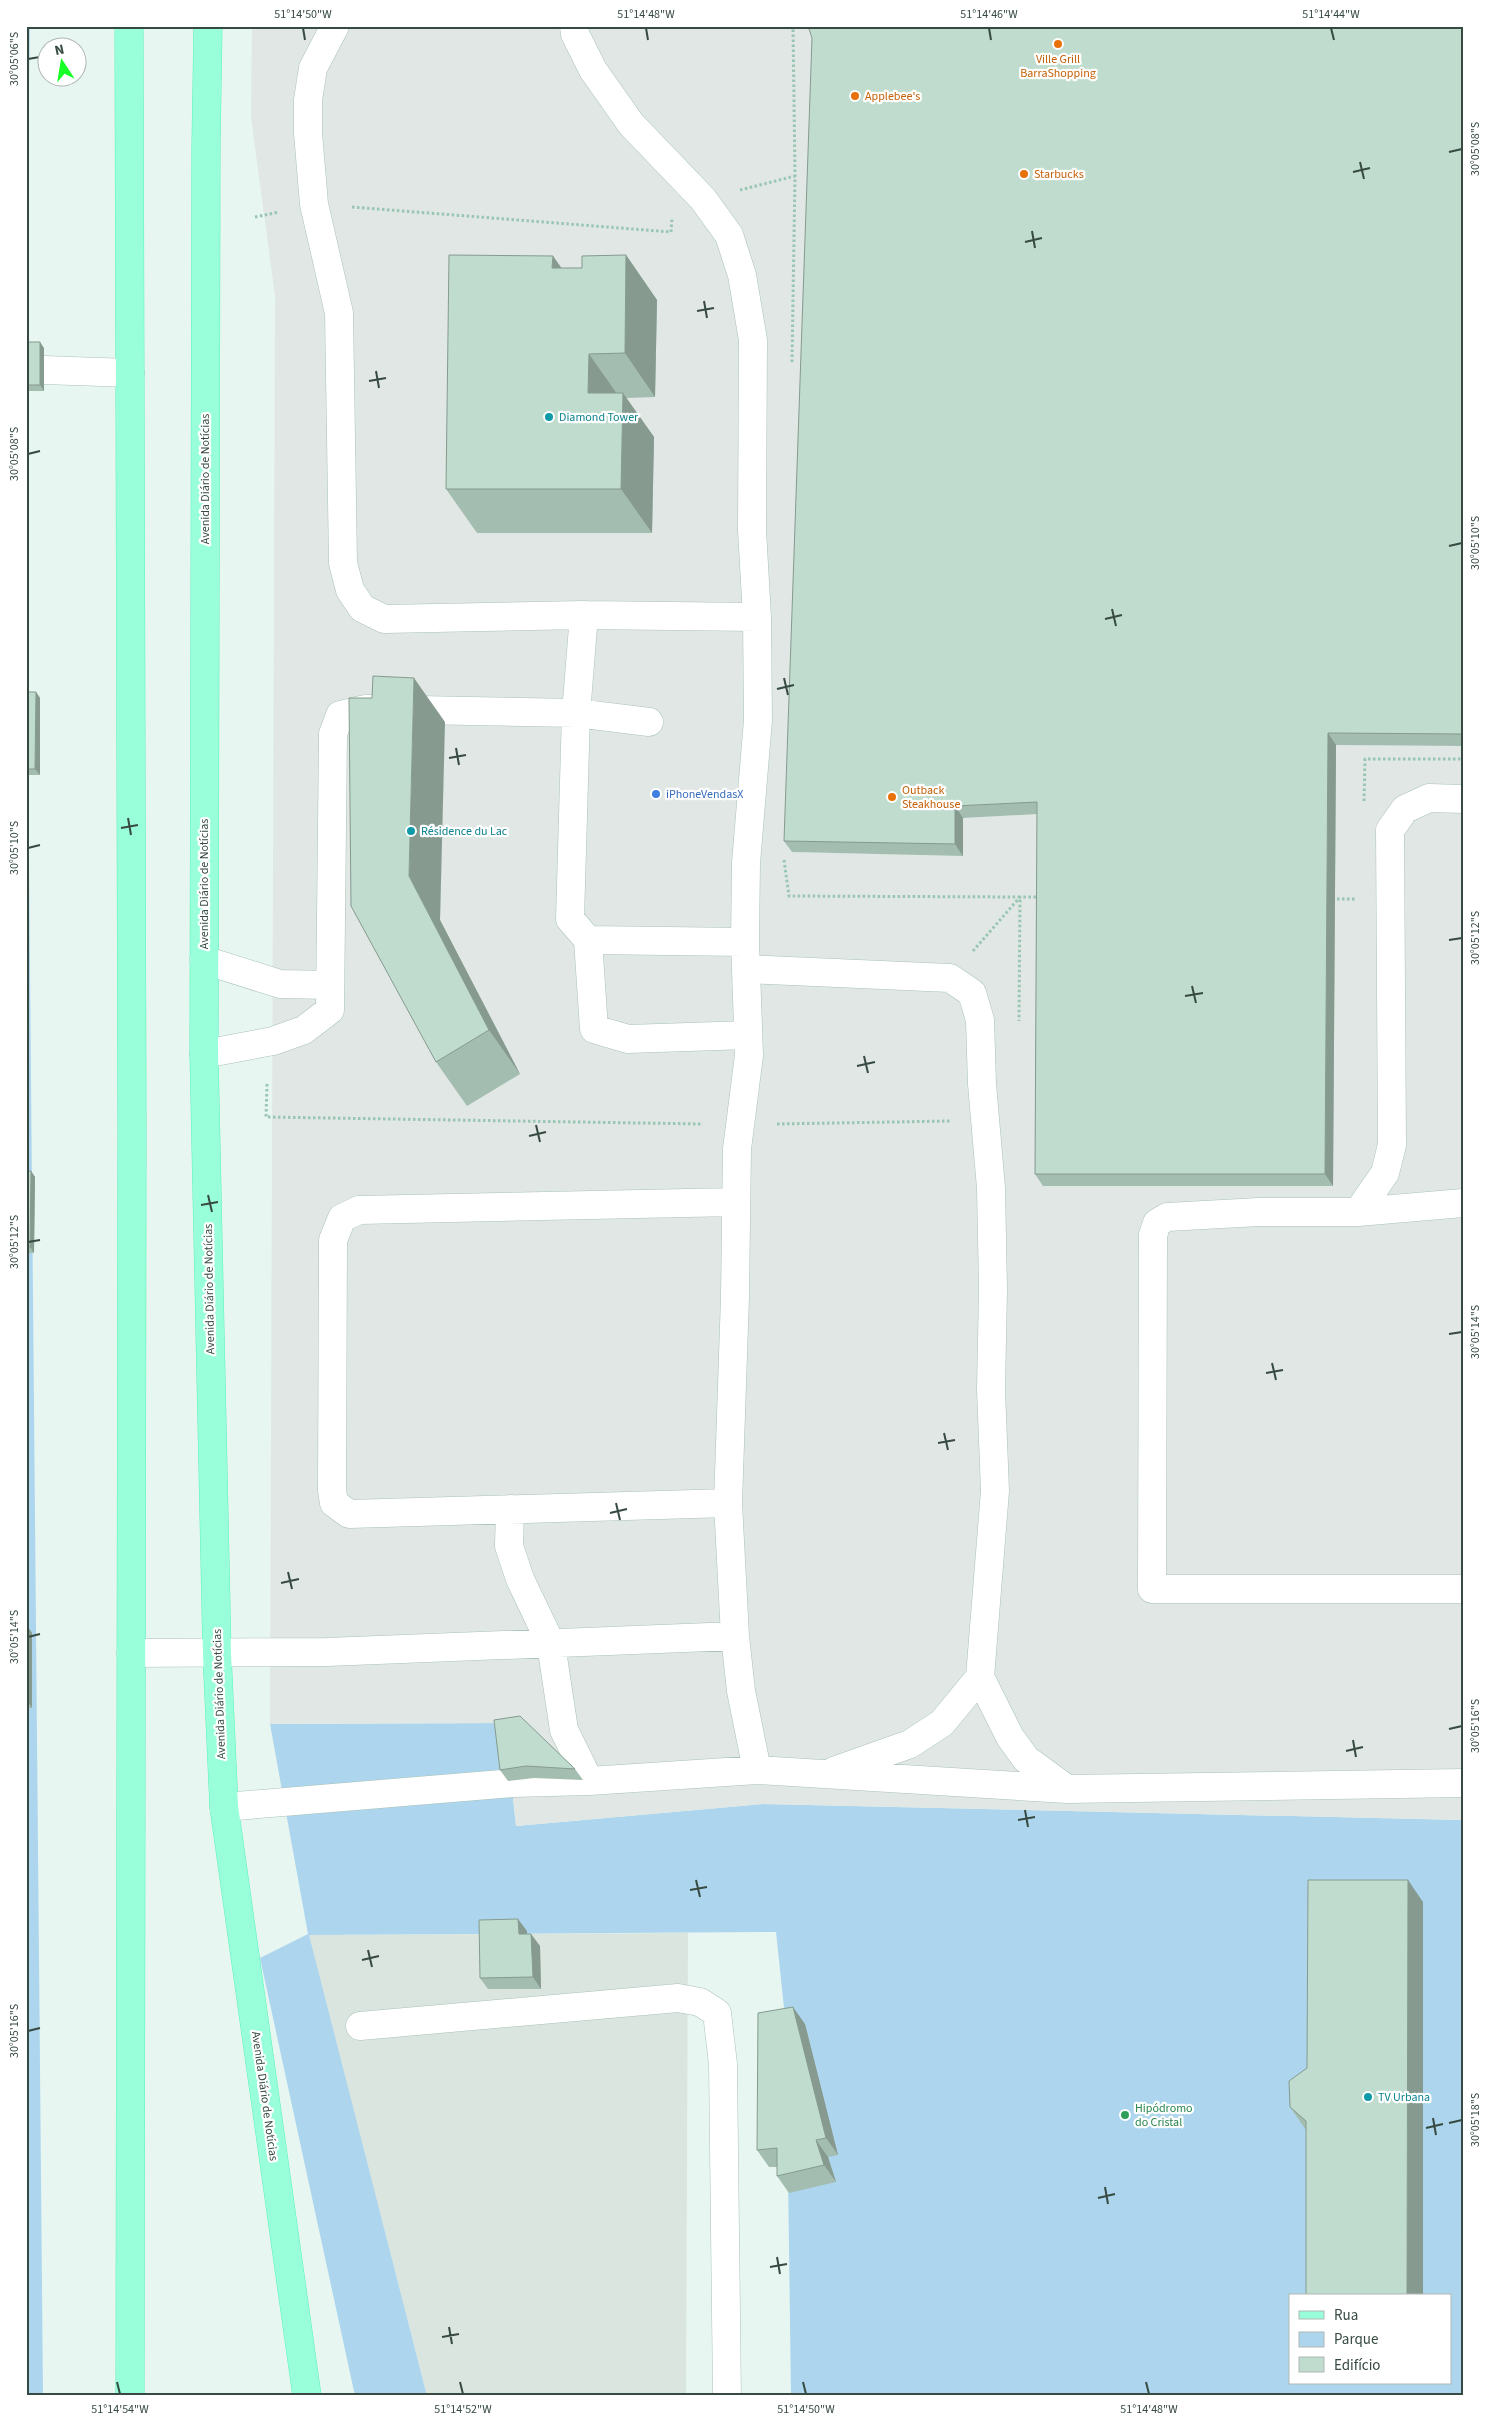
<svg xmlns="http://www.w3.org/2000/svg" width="1489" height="2422" font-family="'Source Sans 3',sans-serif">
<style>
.industrial{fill:#dae5df}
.green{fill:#add6ee;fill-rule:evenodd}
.parking{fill:#e0e7e4}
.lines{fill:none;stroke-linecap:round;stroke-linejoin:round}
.minor-casing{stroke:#a9c3b8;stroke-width:29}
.major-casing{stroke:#5af2b8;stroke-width:29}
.path{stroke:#99c6b3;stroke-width:3;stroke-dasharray:2.5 2.5;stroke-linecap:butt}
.minor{stroke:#fff;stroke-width:28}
.major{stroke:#98ffda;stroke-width:28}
.wall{fill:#a4bdb1}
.shaded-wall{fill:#869a90}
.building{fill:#bfdcce;stroke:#869a90}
.ticks{fill:none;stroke:#364a41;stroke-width:2}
.food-dot{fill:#e8710a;stroke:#fff;stroke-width:2}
.culture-dot{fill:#0f9aa8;stroke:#fff;stroke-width:2}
.shop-dot{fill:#3f7fe0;stroke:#fff;stroke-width:2}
.leisure-dot{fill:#2e9e5b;stroke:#fff;stroke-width:2}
.labels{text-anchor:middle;stroke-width:4.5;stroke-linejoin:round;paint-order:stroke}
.food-label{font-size:12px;fill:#c56008;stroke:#fff;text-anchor:start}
.culture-label{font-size:12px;fill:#0d838f;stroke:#fff;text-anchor:start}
.street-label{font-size:12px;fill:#364a41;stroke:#fff}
.shop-label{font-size:12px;fill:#366cbe;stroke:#fff;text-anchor:start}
.leisure-label{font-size:12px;fill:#27864d;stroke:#fff;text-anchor:start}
.neatline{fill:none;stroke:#364a41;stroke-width:2}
.ticks-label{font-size:12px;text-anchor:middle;fill:#364a41}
</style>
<rect width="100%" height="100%" fill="#e8f6f1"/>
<path class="industrial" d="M688,1933l-2,463h-259l-119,-461z"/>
<path class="green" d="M26,26h4l-4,232z
M26,528l17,1868h-17z
M505,1723l11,103 247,-22 700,16v576h-672l-5,-369 -10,-95 -467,3 118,461h-72l-95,-438 48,-24 -38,-210zM1290,2296h160v87h-160z"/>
<path class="parking" d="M252,26h561l-21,826 170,4 1,-38 82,-5 288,373 3,-441 127,1v1074l-700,-16 -247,22 -11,-103 -235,1 5,-1428 -24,-179z"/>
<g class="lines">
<g class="minor-casing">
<path id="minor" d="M335,26l-22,42 -5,32v33l6,71 25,109 4,250 7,27 12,18 22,11 200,-4 173,2
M574,26l1,8 18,36 38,54 72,75 26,36 13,40 11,65 -1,190 5,87 1,103 -12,143 -1,79 4,113 -12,94 -2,148 -7,206 7,133 6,55 16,79
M44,370l86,3
M584,615l-8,98 -6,206 18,21 6,89 34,10 120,-4
M1463,799l-34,-1 -24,11 -15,21 2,315 -7,28 -27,39h-99l-92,5 -10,6 -4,12 -1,354h311
M588,940l157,2
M204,960l76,24 50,1
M747,969l203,9 22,15 8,27 2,64 9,104 2,101 -2,101 4,101 -15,186 30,60 16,22 41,30
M204,1054l69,-13 31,-11 26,-20 3,-276 7,-19 25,-6 211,4 73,9
M1358,1212l105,-9
M728,1503l-379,11 -15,-11 -2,-13 1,-250 9,-22 17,-8 376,-8
M510,1509l-1,37 11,33 31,65 13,86 25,51
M131,1653l196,-1 408,-16
M834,1771l76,-27 32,-21 38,-46
M224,1807l289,-24 76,-2 168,-11 310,19 396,-6
M360,2026l318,-28 22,4 17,11 6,51 4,332"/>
</g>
<g class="major-casing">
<path id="major" d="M129,26l3,1105 -2,1265
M208,26l-2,118 -2,910 13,600 7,153 83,589"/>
</g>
<path class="path" d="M740,190l55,-14
M352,207l319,25 1,-13
M255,217l24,-5
M792,362l3,-186 -2,-150
M1364,801l1,-42h98
M784,860l5,36 231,1 -1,124
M1332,899h24
M973,951l47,-54h20
M267,1084l-1,33 437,7
M777,1124l173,-3"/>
<use href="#minor" class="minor"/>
<use href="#major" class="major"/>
</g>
<path class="wall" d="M1463,26v720l-127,-1 -3,441h-290l-8,-12 2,-360 -74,4v38l-171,-4 -8,-11z
M626,255l31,45 -2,97 -29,1 28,39 -2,96h-175l-31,-44 107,-233 8,12h21z
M26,342l18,6v43h-18z
M26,692h10l4,6v77h-14z
M445,722l-5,198 80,154 -53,32 -31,-44z
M26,1171h5l4,6 -1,76h-8z
M26,1627h2l4,6v75h-6z
M494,1720l81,49 8,11 -49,-2 -26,3 -8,-11z
M1423,1902l-117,228 -16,-23z
M527,1931v3h4l9,12 1,43h-53l-8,-11z
M805,2024l33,131 -10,2 8,25 -47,11 -12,-17v-9h-8l-12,-17z"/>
<path class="shaded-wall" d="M26,233v1l1,71 -1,-1z
M626,255l31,45 -2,97 -30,-44z
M553,256l31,44 -32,-32z
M40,342l4,6v43l-4,-6z
M589,354l31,44 -32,-5z
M623,393l31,44 -2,96 -31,-44z
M414,678l31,44 -5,198 80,154 -31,-44 -80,-154z
M36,692l4,6v77l-5,-6z
M1328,733l8,12 -3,441 -8,-12z
M955,806l8,12v38l-8,-12z
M31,1171l4,6 -1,76 -4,-6z
M28,1627l4,6v75l-4,-6z
M1408,1880l15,22v394h-16z
M518,1919l9,12v15l-8,-12z
M531,1934l9,12 1,43 -8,-12z
M793,2007l12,17 33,131 -12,-17z
M816,2140l12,17 8,25 -12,-17z"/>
<path class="building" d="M808,26h655v708l-135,-1 -3,441h-290l2,-372 -82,4v38l-171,-3 28,-803z
M449,255l104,1 -1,12h30v-12l44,-1 -1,98 -36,1 -1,39h35l-2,96h-175z
M26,342h14v43h-14z
M373,676l41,2 -5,198 80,154 -53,32 -85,-156 -2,-208h23z
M26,692h10l-1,77h-9z
M26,1171h5l-1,76h-4z
M26,1627h2v75h-2z
M520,1716l55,53 -49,-3 -26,4 -6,-50z
M1308,1880h100l-1,416h-101v-175l-16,-14 -1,-26 18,-13z
M518,1919l1,15h12l2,43 -53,1 -1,-58z
M793,2007l33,131 -10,2 8,25 -47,11v-28l-20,2 1,-137z"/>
<path class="ticks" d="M303,28l2,12M646,28l2,12M989,28l2,12M1331,28l3,12M28,59l12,-2M1449,152l13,-3M1360,162l4,17M1353,172l17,-4M1032,231l3,17M1025,242l17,-4M704,301l3,17M697,311l17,-3M376,371l3,17M369,381l17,-3M28,454l12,-3M1449,546l13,-3M1112,609l4,17M1105,619l17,-4M784,678l4,17M777,689l17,-4M456,748l3,17M449,758l17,-3M128,818l3,17M121,828l17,-3M28,848l12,-3M1449,940l13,-2M1192,986l4,17M1185,996l18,-3M864,1056l4,17M857,1066l18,-4M536,1125l4,17M529,1136l17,-4M208,1195l4,17M201,1205l17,-3M28,1242l12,-2M1449,1334l13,-2M1272,1363l4,17M1266,1373l17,-3M944,1433l4,17M938,1443l17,-3M616,1503l4,17M610,1513l17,-4M288,1572l4,17M281,1583l18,-4M28,1637l12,-3M1449,1729l13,-3M1353,1740l3,17M1346,1751l17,-4M1025,1810l3,17M1018,1820l17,-3M696,1880l4,17M690,1890l17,-3M368,1950l4,17M362,1960l17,-4M28,2031l12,-3M1433,2118l3,17M1449,2123l13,-3M1426,2128l17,-4M1105,2187l3,17M1098,2198l17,-4M777,2257l3,17M770,2267l17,-3M449,2327l3,17M442,2337l17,-3M117,2382l3,12M460,2382l3,12M803,2382l3,12M1146,2382l3,12"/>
<g class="food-dot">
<circle cx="1058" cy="44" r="5"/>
<circle cx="855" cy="96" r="5"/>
<circle cx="1024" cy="174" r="5"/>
<circle cx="892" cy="797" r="5"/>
</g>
<g class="culture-dot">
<circle cx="549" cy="417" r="5"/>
<circle cx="411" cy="831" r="5"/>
<circle cx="1368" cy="2097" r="5"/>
</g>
<circle class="shop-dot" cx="656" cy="794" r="5"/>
<circle class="leisure-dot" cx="1125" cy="2115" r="5"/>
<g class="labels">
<g class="food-label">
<text x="1058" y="63" text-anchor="middle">Ville Grill<tspan x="1058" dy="14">BarraShopping</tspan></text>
<text x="865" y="100">Applebee's</text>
<text x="1034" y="178">Starbucks</text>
<text x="902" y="794">Outback<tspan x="902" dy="14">Steakhouse</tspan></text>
</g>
<g class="culture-label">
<text x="559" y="421">Diamond Tower</text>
<text x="421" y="835">Résidence du Lac</text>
<text x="1378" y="2101">TV Urbana</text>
</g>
<g class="street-label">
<text transform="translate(205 479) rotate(-90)" y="4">Avenida Diário de Notícias</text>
<text transform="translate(204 884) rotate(-90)" y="4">Avenida Diário de Notícias</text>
<text transform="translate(209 1289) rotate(-91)" y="4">Avenida Diário de Notícias</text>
<text transform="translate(219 1694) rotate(-92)" y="4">Avenida Diário de Notícias</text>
<text transform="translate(265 2096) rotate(82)" y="4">Avenida Diário de Notícias</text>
</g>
<g class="shop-label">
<text x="666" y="798">iPhoneVendasX</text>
</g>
<g class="leisure-label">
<text x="1135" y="2112">Hipódromo<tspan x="1135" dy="14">do Cristal</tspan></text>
</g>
</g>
<rect width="1489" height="2422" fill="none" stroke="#ffffff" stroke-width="55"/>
<rect x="1289" y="2294" width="162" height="90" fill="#ffffff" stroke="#afb7b3"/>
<rect x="1299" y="2311" width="25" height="8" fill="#98ffda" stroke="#afb7b3"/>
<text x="1334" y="2320" font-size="15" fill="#364a41">Rua</text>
<rect x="1299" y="2332" width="25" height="15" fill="#add6ee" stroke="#afb7b3"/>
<text x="1334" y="2344" font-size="15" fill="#364a41">Parque</text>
<rect x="1299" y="2357" width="25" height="15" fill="#bfdcce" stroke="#afb7b3"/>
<text x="1334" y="2370" font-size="15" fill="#364a41">Edifício</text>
<g transform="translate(62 62) rotate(348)"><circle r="24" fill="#ffffff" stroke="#afb7b3"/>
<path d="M0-4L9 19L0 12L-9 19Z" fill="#16ff27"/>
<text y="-8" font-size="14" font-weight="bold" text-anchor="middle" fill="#364a41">N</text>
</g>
<rect x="28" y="28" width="1434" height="2366" class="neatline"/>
<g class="ticks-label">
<text x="303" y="18">51°14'50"W</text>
<text x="646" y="18">51°14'48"W</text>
<text x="989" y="18">51°14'46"W</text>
<text x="1331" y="18">51°14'44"W</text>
<text transform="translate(14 59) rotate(-90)" y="4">30°05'06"S</text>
<text transform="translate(1475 149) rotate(-90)" y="4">30°05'08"S</text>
<text transform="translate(14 454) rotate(-90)" y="4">30°05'08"S</text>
<text transform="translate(1475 543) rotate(-90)" y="4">30°05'10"S</text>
<text transform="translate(14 848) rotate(-90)" y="4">30°05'10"S</text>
<text transform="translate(1475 938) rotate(-90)" y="4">30°05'12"S</text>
<text transform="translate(14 1242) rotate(-90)" y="4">30°05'12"S</text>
<text transform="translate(1475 1332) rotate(-90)" y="4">30°05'14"S</text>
<text transform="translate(14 1637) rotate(-90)" y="4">30°05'14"S</text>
<text transform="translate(1475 1726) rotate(-90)" y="4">30°05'16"S</text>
<text transform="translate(14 2031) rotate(-90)" y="4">30°05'16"S</text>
<text transform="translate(1475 2120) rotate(-90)" y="4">30°05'18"S</text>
<text x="120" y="2413">51°14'54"W</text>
<text x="463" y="2413">51°14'52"W</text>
<text x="806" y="2413">51°14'50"W</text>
<text x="1149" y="2413">51°14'48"W</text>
</g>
</svg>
